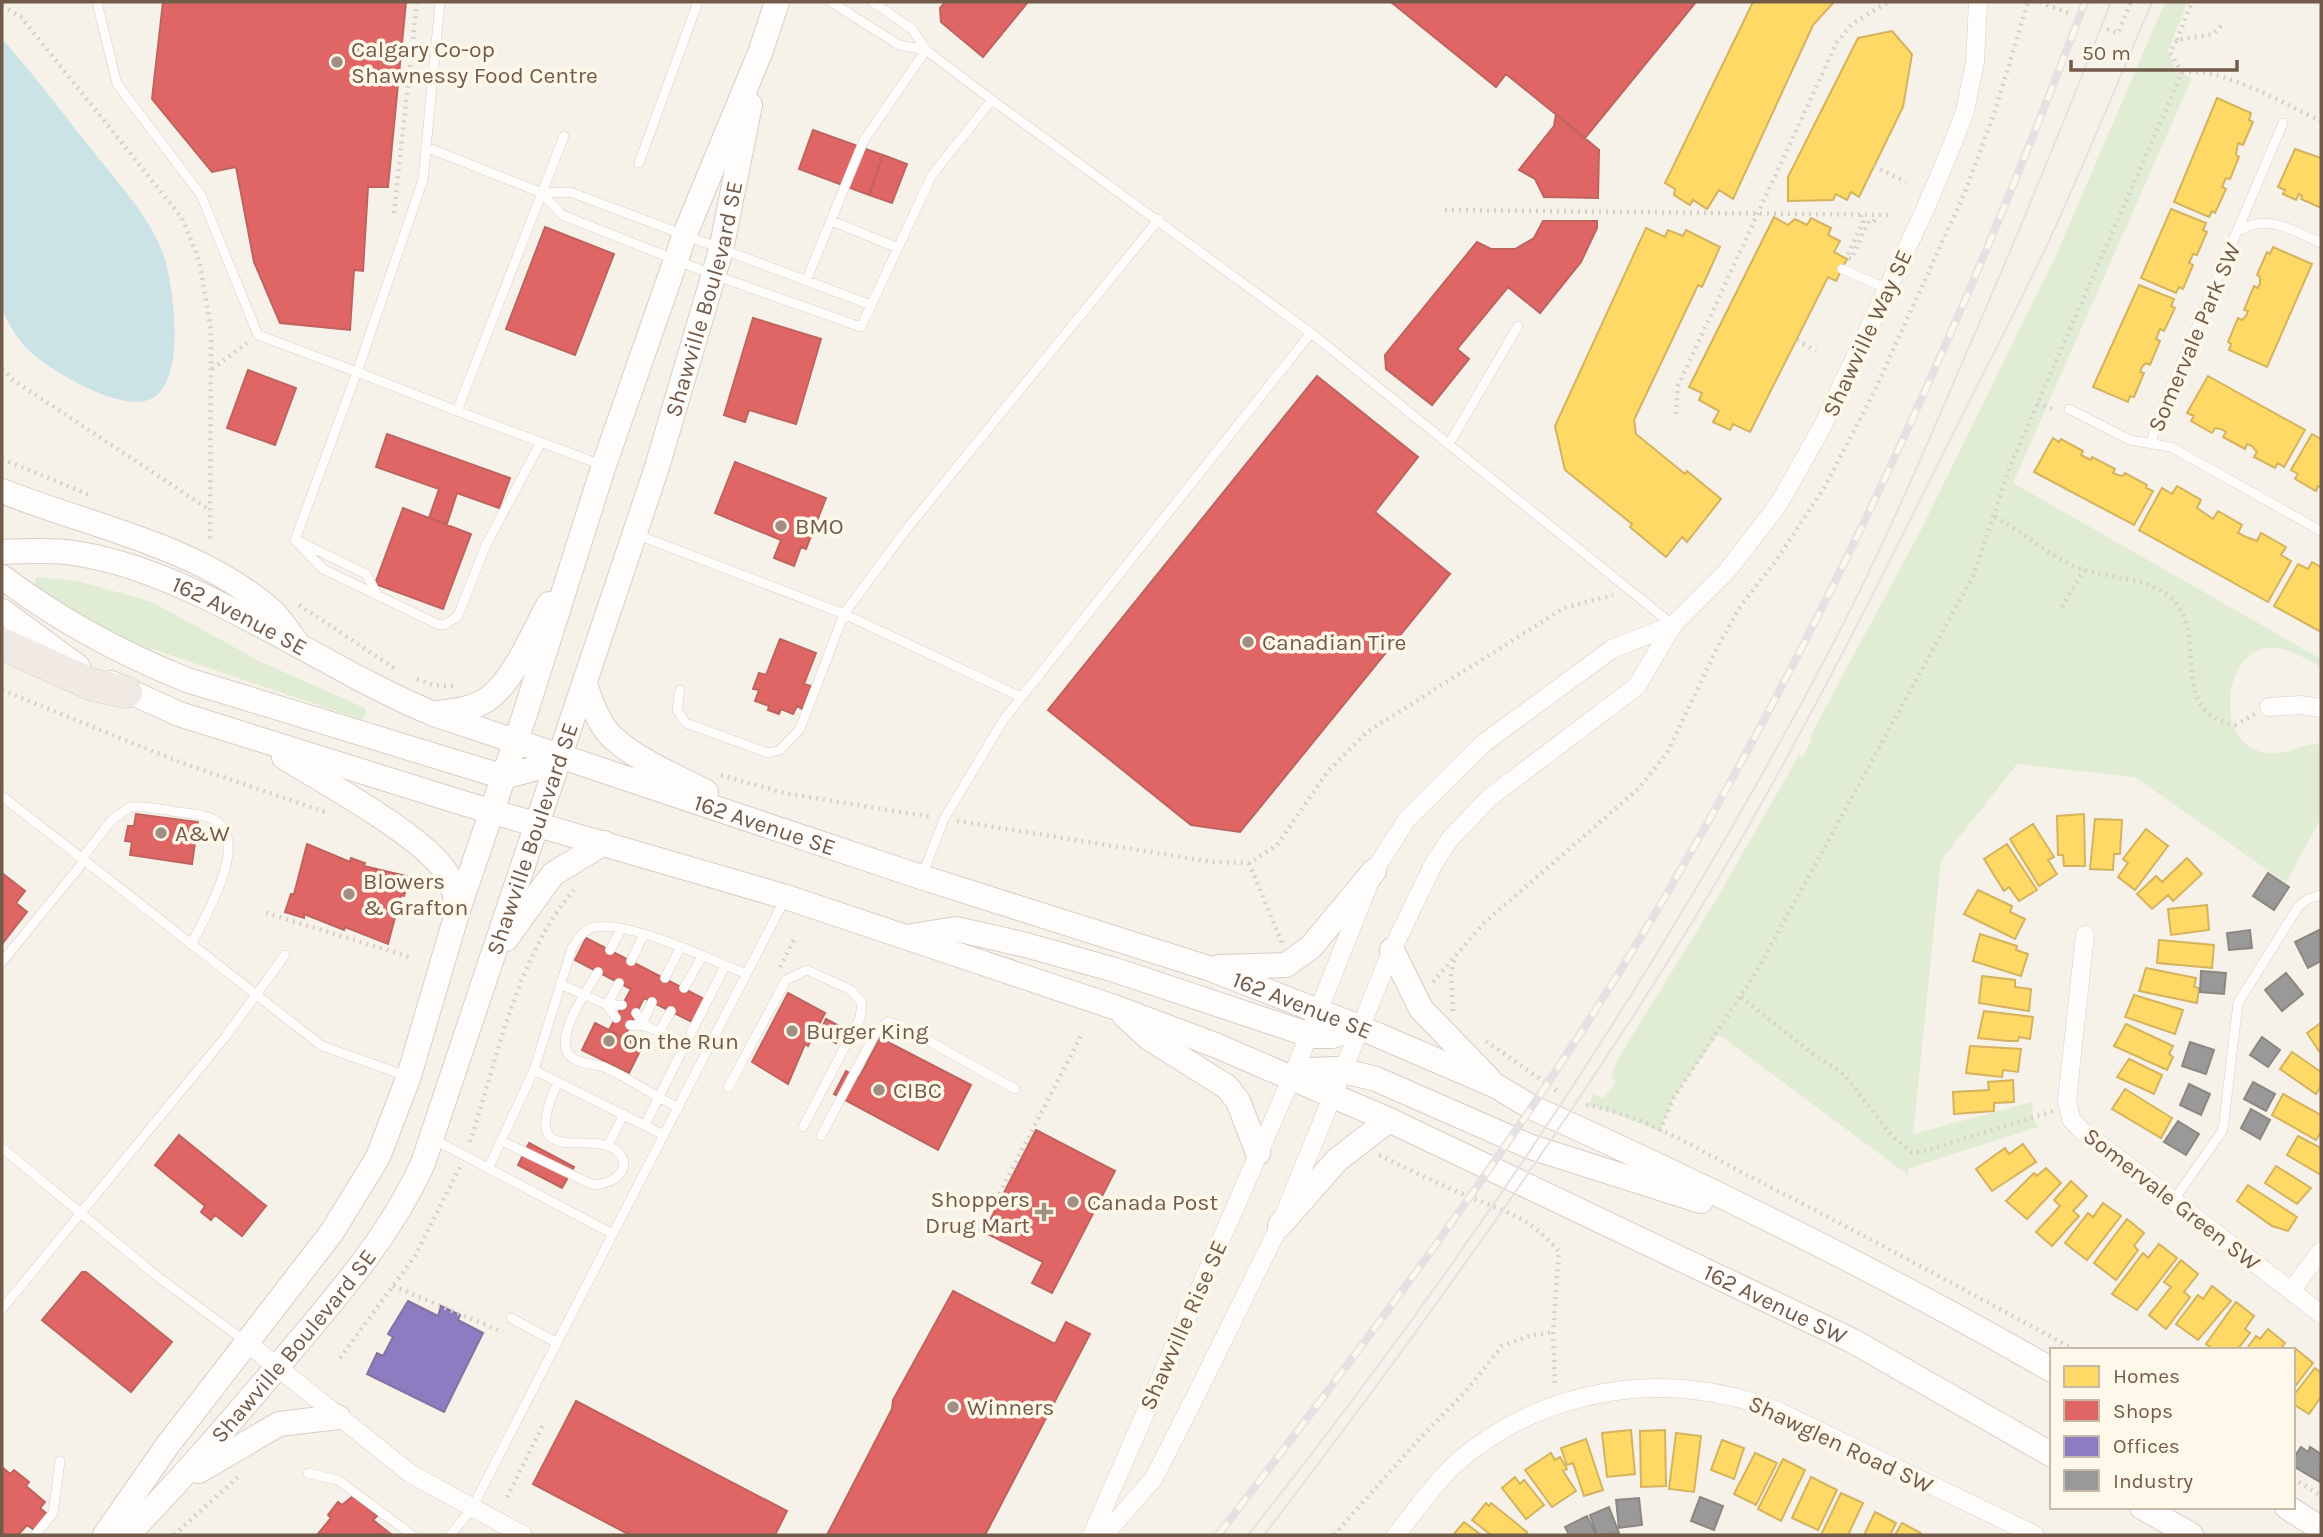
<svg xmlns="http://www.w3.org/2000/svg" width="2323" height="1537" font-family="Karla,sans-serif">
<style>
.green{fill:#e1ecd4}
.water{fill:#cbe2e6}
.homes{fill:#ffd966;stroke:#d5b35e;stroke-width:2}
.shops{fill:#e06666;stroke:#bf635e;stroke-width:2}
.offices{fill:#8e7cc3;stroke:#86729f;stroke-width:2}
.industry{fill:#999;stroke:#8e8681;stroke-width:2}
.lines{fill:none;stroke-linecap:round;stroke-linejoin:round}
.lane-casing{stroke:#d5cfc8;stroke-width:10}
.street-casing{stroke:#d5cfc8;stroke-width:19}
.secondary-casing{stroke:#d5cfc7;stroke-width:26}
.highway-casing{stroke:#d5cdc5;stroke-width:33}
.path{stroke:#d7d0ca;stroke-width:4.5;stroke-dasharray:2 5;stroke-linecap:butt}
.lane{stroke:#fefdfc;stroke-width:9}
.street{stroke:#fefdfc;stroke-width:18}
.secondary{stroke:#fefdfc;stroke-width:24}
.highway{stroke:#f0e9e4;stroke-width:32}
.tram{stroke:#e4e1e4;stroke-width:2}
.rail-casing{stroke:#e4e1e4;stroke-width:8}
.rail{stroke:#fef8ea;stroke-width:5;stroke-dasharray:16;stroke-linecap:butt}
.poi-dot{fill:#a19082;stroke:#fef8ea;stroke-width:2.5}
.labels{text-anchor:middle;stroke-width:7;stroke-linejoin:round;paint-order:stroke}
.poi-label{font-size:23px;fill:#735b4a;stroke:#fef8ea;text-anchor:start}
.street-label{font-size:23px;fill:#735b4a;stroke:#fef8ea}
</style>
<rect width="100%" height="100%" fill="#f6f2e9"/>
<path class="green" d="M2165,2h23l-20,48 9,22 15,6 -179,405 308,176v8c-12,-6 -26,-15 -39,-18 -55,-15 -72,85 -24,102 23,8 41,-7 63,-8v75l-35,65 -151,-106 -118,-13 -76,96 -28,274 119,-32 1,14 5,11 -129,41 -1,7 -190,-141 -45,65 -13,32 -62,-24 -10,-1 5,-12 11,4 12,-17 -5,-3 7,-19 98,-159 83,-145 4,2 9,-18 -2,-2 12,-23 100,-186 136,-277z
M36,577l42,4 74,21 109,60 106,47 -4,11 -240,-81 -45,-24 -44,-29z"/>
<path class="water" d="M2,39c32,35 60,74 90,111 25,32 62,71 73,110 9,33 19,108 -7,134 -26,26 -101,-20 -124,-39 -15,-12 -25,-29 -32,-47z"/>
<path class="homes" d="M1753,2h81l-21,23 -80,174 -14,-9 -12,19 -14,-9 -3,5 -16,-10 1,-6 -10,-6z
M1892,31l20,23 -9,53 -44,90 -8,-5 -4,8 -11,-6 -3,6 -45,1v-24l70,-139z
M2217,98l34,15 -2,7 4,2 -10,23 -5,-2 -2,12 3,2 -9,22 -4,-1 -4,9 4,2 -11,24 -3,-2 -3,6 -35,-15z
M2295,149l26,9v50l-20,-9 1,-3 -3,-2 -3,6 -13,-6 2,-4 -7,-3z
M2171,209l35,14 -3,7 4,2 -10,23 -4,-1 -4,9 4,2 -10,24 -4,-2 -3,6 -35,-15z
M1774,217l14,8 7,-6 12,6 4,-7 20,10 -3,7 12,6 -6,11 13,7 -11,22 -8,-4 -78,155 -17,-8 -3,6 -17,-8 6,-11 -20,-11 3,-7 -13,-6z
M1646,228l19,9 3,-7 15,6 3,-6 34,17 -18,40 -4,-2 -64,135 2,14 49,40 2,-3 34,28 -34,43 -5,-5 -16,20 -36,-30 2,-3 -67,-54 -10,-44z
M2273,247l39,17 -45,103 -38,-17 2,-6 -3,-2 10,-24 4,2 4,-4 2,-5 -4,-1 10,-24 4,2 2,-5v-6l-3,-2 10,-23 3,2z
M2139,285l35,14 -3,7 4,2 -11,23 -4,-2 -4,10 4,2 -10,24 -4,-2 -4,4 -2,5 4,1 -10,24 -4,-1 -2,6 -35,-15z
M2208,376l97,54 -21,37 -6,-4 -3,5 -21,-11 3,-5 -5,-6 -5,-2 -2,5 -22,-12 3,-5 -5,-3 -6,-1 -3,5 -21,-12 3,-5 -7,-3z
M2312,434l9,5v48l-3,-1 -2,5 -21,-12 3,-5 -7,-4z
M2053,438l6,4 2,-3 22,12 -2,4 10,5 1,-3 23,12 -2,4 5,2 5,1 2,-3 22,12 -1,3 7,3 -19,34 -100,-53z
M2177,486l24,14 -4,8 16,11 5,-8 24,14 -4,8 8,4 11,4 4,-8 25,14 -5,8 10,6 -23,41 -129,-72 23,-42 10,6z
M2312,562l9,5v65l-47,-26 24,-42 10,5z
M2084,814l1,52h-21l-1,-11h-5l-1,-39z
M2095,819l27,1 -2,34h-6l-1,16 -23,-1z
M2033,824l21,33 -6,3 9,14 -18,12 -29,-47z
M2146,829l22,17 -33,44 -17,-13 10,-14 -5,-4z
M2007,844l30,46 -18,11 -10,-14 -5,4 -20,-32z
M2187,858l15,16 -29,27 -5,-6 -16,14 -15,-15 19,-18 6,6z
M1978,890l34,16 -2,6 15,7 -10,20 -51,-25z
M2207,905l2,25 -38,5 -3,-26z
M1980,934l37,12 -1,4 12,4 -7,22 -48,-15z
M2159,940l55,5 -2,23 -55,-5z
M2146,968l50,10 -2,9 5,1 -2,15 -58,-12z
M1982,976l33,4v7l16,2 -2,22 -50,-8z
M2134,995l49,15 -8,24 -50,-17z
M1984,1011l49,6 -3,22 -11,-2 -1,4h-10l-30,-3z
M2321,1023v31l-14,-21z
M2126,1024l47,22 -4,8 4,3 -6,13 -53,-24z
M1970,1046l51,3 -3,23 -15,-2 -1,7 -36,-4z
M2292,1052l29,20v14l-5,8 -36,-25z
M2129,1059l33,16 -8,19 -37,-17z
M2013,1080l1,22 -20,1v8l-40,3 -1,-22 36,-2 -1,-8z
M2125,1089l47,29 -11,20 -49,-29z
M2283,1094l38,21v17l-5,8 -44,-25z
M2298,1136l23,12v27l-34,-20z
M2023,1144l13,18 -44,29 -16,-22 29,-21 4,6z
M2276,1166l35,22 -14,16 -32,-21z
M2046,1168l15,15 -34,36 -21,-18 28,-28 3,3z
M2071,1181l16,15 -14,15 6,5 -27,30 -16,-14 24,-26 -6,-6z
M2248,1185l49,32 -9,14 -16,-5 -35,-25z
M2103,1203l18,13 -34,44 -22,-17 23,-30 5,4z
M2127,1219l17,14 -10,13 4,4 -22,30 -22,-17z
M2159,1244l18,14 -40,52 -25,-16 31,-41 5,5z
M2181,1260l17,14 -14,18 6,5 -2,3 -22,29 -17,-14 22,-28 -7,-5z
M2212,1286l19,15 -33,39 -22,-16 22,-29 5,4z
M2236,1302l18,14 -9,13 5,4 -13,17h-23l-8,-6z
M2268,1329l17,14 -5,7h-34l10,-14 4,3z
M2296,1349l17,14 -20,26v-37z
M2315,1368l6,5v24l-12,17 -16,-10v-8z
M1631,1430l4,44 -28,3 -5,-44z
M1665,1430l1,56 -25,1 -1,-56z
M1676,1433l25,3 -7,56 -25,-3z
M1586,1439l17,51 -19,6 -11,-33 -6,2 -6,-17z
M1722,1440l22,8 -10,31 -23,-9z
M1551,1453l4,7 5,-3 7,12 -4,2 13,20 -24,16 -27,-37z
M1755,1453l22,10 -21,42 -22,-11z
M1783,1459l22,11 -24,51 -23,-12z
M1515,1477l5,7 4,-4 20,25 -18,14 -24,-31z
M1811,1477l26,13 -19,40 -26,-12z
M1841,1493l22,10 -15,32h-27z
M1486,1503l3,3 2,-3 36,29 -2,3h-34l-19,-15z
M1875,1512l21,11 -6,12h-26z
M1464,1522l17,13h-28z
M1902,1523l19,10v2h-26z"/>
<path class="shops" d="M163,2h243l-18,185h-20l-5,84 -9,-1 -4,60 -70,-7 -26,-61 -18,-95 -24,5 -60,-73z
M945,2h83l-45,55 -42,-35 -1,-14z
M1391,2h305l-111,136 -79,-64 -10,13z
M1556,114l43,36 -1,48 -54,-1 -9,-18 -16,-9 35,-44z
M813,130l70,25 -14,40 -70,-26z
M883,155l24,9 -15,39 -23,-8z
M1543,221h54v7l-16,34 -41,51 -32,-26 -51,62 12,10 -37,46 -46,-36 -1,-14 92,-113 14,7h24l19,-11z
M545,227l69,27 -39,101 -69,-26z
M753,318l68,21 -25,85 -47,-14 -4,12 -21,-7z
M248,370l48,18 -21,57 -48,-17z
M1317,376l101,81 -43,55 75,62 -210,258 -49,-7 -143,-115z
M387,434l123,44 -11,30 -42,-15 -10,31 -18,-6 10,-29 -63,-22z
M735,462l91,36 -20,51 -5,-2 -7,19 -20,-8 7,-18 -66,-27z
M403,508l68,26 -28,75 -68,-25z
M780,639l36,14 -12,31 7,2 -9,23 -5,-3 -4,8 -12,-5 -2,5 -11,-4 1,-4 -14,-5 4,-11 -6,-1 6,-16 7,2z
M136,814l62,8 -6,42 -62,-9 2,-13 -7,-1 3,-15h6z
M307,844l43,18 1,-4 14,5 -1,3 46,11 -6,19 -3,-1 -13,49 -43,-17 -1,3 -40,-16v4l-19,-6 6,-18h3z
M2,873l23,18 -9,12 11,9 -25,32z
M586,938l118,61 -12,23 -48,-24 -20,40 -15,-8 22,-41 -56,-29z
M788,993l37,20 -17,33 -3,-2 -17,40 -36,-22z
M826,1019l17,9 -7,15 -17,-9z
M595,1023l47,24 -13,26 -47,-23z
M880,1038l91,47 -33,65 -104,-56 12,-23 13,7z
M1036,1130l79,41 -63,122 -20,-10 11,-21 -59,-30z
M179,1135l87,71 -24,30 -27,-21 -4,5 -10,-8 4,-6 -50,-41z
M529,1143l45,24 -12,21 -44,-23z
M82,1272h4l86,70 -41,50 -89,-72z
M953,1291l102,53 11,-22 24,12 -105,201h-158l65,-126 1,-9z
M576,1401l211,110 -12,24h-145l-97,-51z
M2,1467l8,7 4,-4 15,12 -3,4 19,16 -5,6 7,6 -13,16 -7,-5 -9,10h-16z
M353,1496l24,20 -4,4 19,15h-75l14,-17 -3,-3 10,-13 4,3z"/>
<path class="offices" d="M408,1301l30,15 3,-10 19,9 -2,5 25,13 -39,79 -77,-38 10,-21 6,3 10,-19 -5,-3z"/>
<path class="industry" d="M2268,873l21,14 -15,23 -21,-14z
M2321,929v32l-13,7 -13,-26z
M2250,930l2,18 -23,2 -2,-17z
M2201,971l25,2 -2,21 -24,-2z
M2286,973l17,21 -21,17 -17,-21z
M2262,1037l18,13 -12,17 -18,-12z
M2190,1042l24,8 -8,24 -24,-8z
M2253,1082l22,12 -9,17 -22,-12z
M2189,1084l21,10 -9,21 -21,-10z
M2251,1109l19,11 -10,19 -19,-11z
M2178,1121l21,13 -13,21 -22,-13z
M2301,1447l7,5 2,-5 11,7 -1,28 -27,-16v-7z
M1700,1497l23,9 -9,24 -23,-9z
M1639,1498l3,27 -23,3 -3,-28z
M1609,1507l10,26 -22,2 -7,-20z
M1587,1516l9,19h-27l-4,-8z"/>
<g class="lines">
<g class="lane-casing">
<path id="lane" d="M97,2l20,82 84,111 57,140 99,37 -62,168
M440,2l-17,178 -66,192 100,39
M831,2l68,43 27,5
M873,2l39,27 14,21 66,50 319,233 362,292
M564,136l-107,275 145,54
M426,147l116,46 28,-1 301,113
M639,163l59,-161
M542,193l20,22 152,60 147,52 71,-152 60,-75
M832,221l66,27
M2241,230c26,-17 55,2 80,13
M1842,269l46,20
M806,281l58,-141 62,-90
M2069,409l61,31 41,7 150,84
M1449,444l69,-118
M2151,444l6,-24 126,-297
M638,535l206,79 61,-83 254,-312
M295,540l28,29 114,55 7,1 14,-9 28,-71 55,-103
M300,542l66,32 12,22
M680,690l-3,20 9,13 82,30 12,-3 20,-21 44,-115 177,83
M2,796l320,250 85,30
M82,858l30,-38 18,-13c16,-2 33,3 49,5 11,2 27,2 37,9 34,23 -12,97 -25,124
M922,876l22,-57 60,-100 307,-386
M610,950l11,-20
M631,961l12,-25
M2,962l83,-102
M598,972c-10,17 -50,72 -24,87 9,5 22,5 32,9 25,11 47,28 72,39
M665,978l15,-30
M619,983l-12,22h15
M560,984l47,21 9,13
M684,988l18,-31
M643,1022l9,-20
M630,1025l16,1 -10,-13
M659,1032l12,-21
M686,1043l39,-77
M534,1070l130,65
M728,1088l58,-108 21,-10 44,20 11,13 -2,15 -57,109
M645,1125l41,-82 -40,-17
M821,1136l55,-104 12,-10 12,3 115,64
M433,1139l180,95
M502,1141l89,43c17,3 44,-13 28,-31 -24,-28 -104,23 -61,-71
M608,1145l16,-31
M2,1148l156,129 87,64
M488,1169l46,-99 38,-122c6,-9 12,-19 23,-21 36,-6 116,33 151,47
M2173,1201l50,-71 15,-127 60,-96 10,-8 13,-4
M2,1309l224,-273 59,-81
M511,1318l46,25
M308,1473l30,7 74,55
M35,1535l18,-22 7,-52
M450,1535l21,-25 314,-611"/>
</g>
<g class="street-casing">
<path id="street" d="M2269,707l31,-2 21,3
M2085,935l-18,165 4,19 10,11 240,184
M2291,1291l30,-40
M246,1342l165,132 112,61
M1092,1535l200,-458 82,-206 33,-52 77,-76 128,-94 61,-24
M1104,1535l50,-57 47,-93 79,-160 112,-275 42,-87 16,-24 39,-41 148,-112 36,-61 54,-54 51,-66 43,-76 102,-215 30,-71 12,-32 10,-49 3,-60
M1396,1535c19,-23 36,-49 58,-70 87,-79 218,-98 326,-53l255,123"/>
</g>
<g class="secondary-casing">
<g id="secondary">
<path d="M2,491c90,36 194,54 269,119 9,8 16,20 24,30"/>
<path id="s1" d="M2,552c21,-1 43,-2 64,0 122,14 253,115 368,162l487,163 287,91 151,59 137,59 35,21c178,80 352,166 521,263"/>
<path d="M2,577c57,43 118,76 185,103l317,97 40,-11 15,-11"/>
<path d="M2,611l76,56"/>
<path id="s2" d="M111,683l68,31 287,90 320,93 328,110 101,38 174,75 464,221 199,114"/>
<path d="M585,684c6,18 13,39 27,53 26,24 64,39 94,55"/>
<path d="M437,713c18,-2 38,-4 52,-15 27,-21 43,-64 60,-94"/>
<path d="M284,757c40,25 140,79 163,117 7,11 8,24 11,36"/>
<path d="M912,936l44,-7 66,15 93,26 198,66h19l27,-9"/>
<path d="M506,939l47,-65 51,-31"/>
<path d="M1392,950l29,59 67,69"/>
<path d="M1219,967l67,-2 25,-18 63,-76"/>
<path d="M1125,1016l24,22 78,49 11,14 20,52"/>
<path d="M1292,1077l19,-7 25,-1 40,10 155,68 170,54"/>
<path d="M1280,1225l57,-65 52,-40"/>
<path d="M199,1471l80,-47 59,-7"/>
<path d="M2142,1507l49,28"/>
<path d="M2287,1507l34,22"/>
<path d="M105,1535l62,-89 165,-214 46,-75 31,-81 49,-166 66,-193 80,-252 81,-231 75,-181 17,-51"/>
<path id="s3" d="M127,1535c55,-56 106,-116 157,-176 52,-62 105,-121 139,-196l234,-696 64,-217 29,-145"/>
</g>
</g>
<g class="highway-casing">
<path id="highway" d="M2,644l91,41 33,7"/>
</g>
<path class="path" d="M2040,2l31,12
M2,6l19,11 161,201 17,42 12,70 -1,212
M2107,29l11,4 13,-31
M2177,40l15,-38
M2182,73l-12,-21 7,-12 36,-6 11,-11
M1874,166l32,16
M1445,210l447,5
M394,213l23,-211
M1861,215l-1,4 3,3 -16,35 4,2 18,-38h5l1,-6
M1797,340l19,11
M2,369l11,11 197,130
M212,369l35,-26
M2037,403l19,8
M1676,414l2,-28 159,-344 15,-18 36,-22
M2,459l90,37
M1995,517c31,16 58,44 93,54 28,8 64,7 85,29 36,35 -7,113 62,125l20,-11
M299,605l95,63
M2062,607l22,-37
M417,679l16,6 20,1
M2,690l180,73 146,50
M721,775l63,18 147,24
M957,821l256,41 36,1 28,-18 51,-74 39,-39 197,-124 49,-13
M1249,863l33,80
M266,913l147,45
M780,967l16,-31
M1433,982l51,-59 154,-134 29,-36 52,-109 23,-40 33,-42 49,-74 49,-94 92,-202 29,-78 34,-112
M1741,997l72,57 31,20 48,62 19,16h11l131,-41
M1453,1011l-2,-38 4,-15
M1486,1041l73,51
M1586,1105c57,9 114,46 165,72 109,56 216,114 324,173
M1660,1131l13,-32 85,-130 215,-393 38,-112 171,-391c37,-8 104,32 139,48
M470,1142c27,-81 46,-186 104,-252
M1379,1155c29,14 59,29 89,41 43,19 57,18 91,55l-6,81 2,56
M980,1231l102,-197
M393,1286l110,46
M340,1358l75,-102 45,-89
M2293,1478l28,18
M507,1497l36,-72
M174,1535l64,-58
M1334,1535l85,-96 47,-48 36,-45 27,-10 24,-4"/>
<use href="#lane" class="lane"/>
<use href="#street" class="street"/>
<use href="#secondary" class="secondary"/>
<use href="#highway" class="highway"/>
<path class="tram" d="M1248,1535c216,-271 413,-567 576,-874 51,-96 95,-197 138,-298 52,-119 102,-240 149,-361
M1264,1535c142,-185 277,-372 401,-569 100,-159 186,-326 269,-494 39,-80 82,-159 119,-240 35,-76 66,-153 99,-230"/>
<g class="rail-casing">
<path id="rail" d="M1218,1535c160,-208 315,-414 448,-640 167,-284 303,-585 419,-893"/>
</g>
<use href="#rail" class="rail"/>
</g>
<g class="poi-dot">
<circle cx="337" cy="62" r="7"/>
<circle cx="781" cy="526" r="7"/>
<circle cx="1248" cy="642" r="7"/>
<circle cx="161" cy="833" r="7"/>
<circle cx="349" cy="894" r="7"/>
<circle cx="792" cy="1031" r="7"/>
<circle cx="609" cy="1041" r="7"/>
<circle cx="879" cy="1090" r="7"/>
<circle cx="1073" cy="1202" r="7"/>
<path d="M1040.5 1201.5h7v7h7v7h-7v7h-7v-7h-7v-7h7z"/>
<circle cx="953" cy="1407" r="7"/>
</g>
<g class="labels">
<g class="poi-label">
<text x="351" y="57">Calgary Co-op<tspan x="351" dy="26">Shawnessy Food Centre</tspan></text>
<text x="795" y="534">BMO</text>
<text x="1262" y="650">Canadian Tire</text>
<text x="175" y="841">A&amp;W</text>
<text x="363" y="889">Blowers<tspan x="363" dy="26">&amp; Grafton</tspan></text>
<text x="806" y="1039">Burger King</text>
<text x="623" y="1049">On the Run</text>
<text x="893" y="1098">CIBC</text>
<text x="1030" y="1207" text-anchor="end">Shoppers<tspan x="1030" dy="26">Drug Mart</tspan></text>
<text x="1087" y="1210">Canada Post</text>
<text x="967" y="1415">Winners</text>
</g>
<g class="street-label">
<text dy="8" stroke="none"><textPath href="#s3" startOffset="1386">Shawville Boulevard SE</textPath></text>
<text transform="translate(1867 333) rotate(-65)" y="8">Shawville Way SE</text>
<text transform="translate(2194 337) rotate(-67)" y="8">Somervale Park SW</text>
<text dy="8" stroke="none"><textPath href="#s1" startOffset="250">162 Avenue SE</textPath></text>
<text dy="8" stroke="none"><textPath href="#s1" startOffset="817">162 Avenue SE</textPath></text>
<text dy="8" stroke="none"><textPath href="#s3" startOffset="819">Shawville Boulevard SE</textPath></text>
<text dy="8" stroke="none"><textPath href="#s1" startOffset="1384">162 Avenue SE</textPath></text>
<text transform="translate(2172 1199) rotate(38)" y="8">Somervale Green SW</text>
<text dy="8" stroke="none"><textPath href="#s2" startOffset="1780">162 Avenue SW</textPath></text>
<text transform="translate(1183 1325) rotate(-66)" y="8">Shawville Rise SE</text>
<text dy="8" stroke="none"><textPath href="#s3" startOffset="252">Shawville Boulevard SE</textPath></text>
<text transform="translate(1841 1444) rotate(25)" y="8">Shawglen Road SW</text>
</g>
</g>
<rect width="2323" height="1537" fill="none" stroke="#735b4a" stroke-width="7"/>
<rect x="2050" y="1348" width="245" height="161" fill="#fef8ea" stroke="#c6b9aa" stroke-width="2"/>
<rect x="2064" y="1366" width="35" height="21" fill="#ffd966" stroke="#c6b9aa" stroke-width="2"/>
<text x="2113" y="1383" font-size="21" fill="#735b4a">Homes</text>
<rect x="2064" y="1400" width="35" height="21" fill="#e06666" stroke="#c6b9aa" stroke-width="2"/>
<text x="2113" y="1418" font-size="21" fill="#735b4a">Shops</text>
<rect x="2064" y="1436" width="35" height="21" fill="#8e7cc3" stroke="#c6b9aa" stroke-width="2"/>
<text x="2113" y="1453" font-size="21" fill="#735b4a">Offices</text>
<rect x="2064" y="1470" width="35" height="21" fill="#999999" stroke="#c6b9aa" stroke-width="2"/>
<text x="2113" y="1488" font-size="21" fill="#735b4a">Industry</text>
<path d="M2071 60v10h166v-10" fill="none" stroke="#735b4a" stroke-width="3.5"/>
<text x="2082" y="60" font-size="21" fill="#735b4a" stroke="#fef8ea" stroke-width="5" paint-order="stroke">50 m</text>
</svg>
